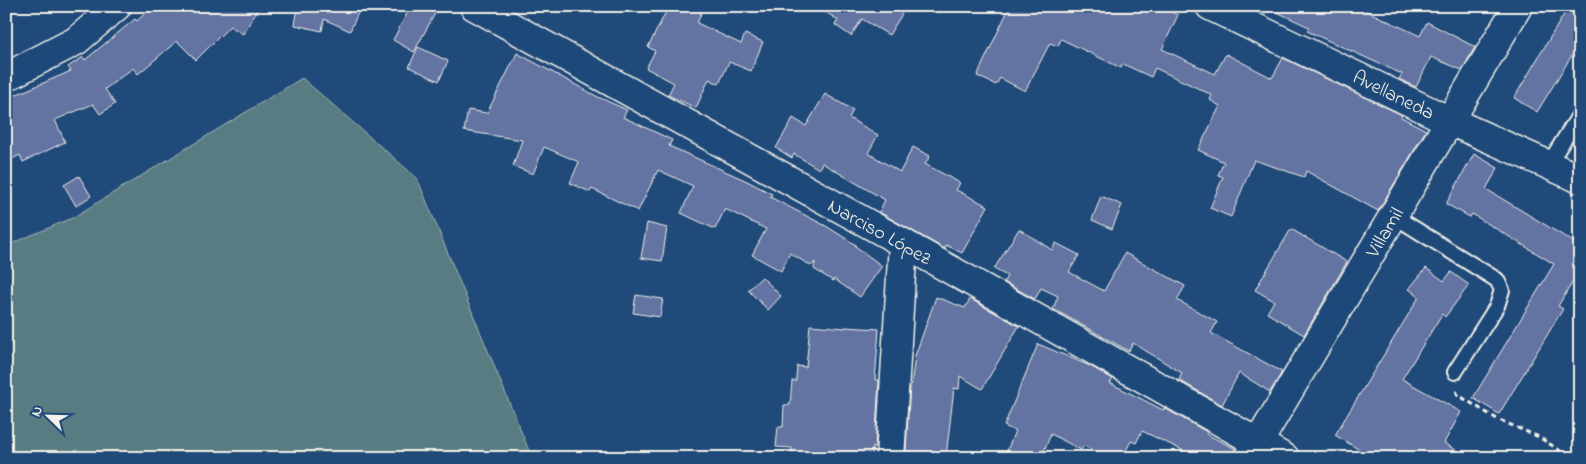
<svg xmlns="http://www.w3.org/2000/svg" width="1586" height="464" font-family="'Indie Flower',sans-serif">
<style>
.green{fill:#587c81;stroke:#a6b6b4}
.building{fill:#6373a2;stroke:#f4f1e8}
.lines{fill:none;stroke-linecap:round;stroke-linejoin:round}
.lane-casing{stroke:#f4f1e8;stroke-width:18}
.street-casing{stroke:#f4f1e8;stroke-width:31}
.secondary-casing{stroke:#f4f1e8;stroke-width:31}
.path{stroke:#f4f1e8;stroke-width:3;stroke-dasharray:5 4;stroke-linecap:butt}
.lane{stroke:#1f4a7a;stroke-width:14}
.street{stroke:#1f4a7a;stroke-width:28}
.secondary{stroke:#1f4a7a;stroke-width:28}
.labels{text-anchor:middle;stroke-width:4;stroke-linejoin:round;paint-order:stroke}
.street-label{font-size:20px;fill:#f4f1e8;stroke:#1f4a7a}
</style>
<rect width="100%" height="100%" fill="#1f4a7a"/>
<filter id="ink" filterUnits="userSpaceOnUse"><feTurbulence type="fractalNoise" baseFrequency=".02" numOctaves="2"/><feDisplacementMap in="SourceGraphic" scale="10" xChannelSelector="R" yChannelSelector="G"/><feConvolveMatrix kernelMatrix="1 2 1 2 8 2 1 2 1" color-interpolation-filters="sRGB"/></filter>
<g filter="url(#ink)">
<path class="green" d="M302,78l115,100 115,280h-526v-212l66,-28z"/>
<path class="building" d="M153,6h107l-17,28 -13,-8 -34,34 -19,-19 -39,33 -5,-6 -28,21 10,15 -15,10 -7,-10 -38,16 10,22 -42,20 -3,-7 -14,7v-63l65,-28 -3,-4 15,-10 2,3 50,-41 2,2z
M296,6h65l-11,25 -26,-12 -2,12 -27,-6 3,-18z
M411,6h28l-25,46 -21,-12z
M669,6h35l-7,17 44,21 4,-10 18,8 -12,29 -22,-9 -10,22 -10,-5 -13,29 -28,-13 6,-12 -28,-15 9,-17 -7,-4z
M816,6h73l13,8 -13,21 -27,-16 -11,17 -16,-11 3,-5z
M1010,6h149l19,9 -16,34 53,25 11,-20 46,24 11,-20 119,57 -1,2 25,13 -48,81 -72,-40 -2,6 -50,-17 -23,57 -21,-9 13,-31 -5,-2 6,-13 -26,-12 22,-44 -10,-6 2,-5 -57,-27 -4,9 -28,-13 -2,4 -60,-29 -3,7 -8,-3 -25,48 -25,-13 -4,7 -19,-9z
M1264,6h92l64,30 7,-14 48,25 -13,23 -31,-13 -15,30 -17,-8 3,-5 -95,-43 2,-4z
M1569,6h11v36l-43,70 -23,-14z
M418,47l30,14 -9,20 -30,-14z
M517,53l81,44 29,13 -4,7 49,23 -3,6 78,35 25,13 -2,3 56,29 30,19 -1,1 27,20 -22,31 -26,-18 -1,2 -19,-12 1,-7 -4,4 -21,-13 -9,18 -29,-16 14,-26 -41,-20 -10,20 -34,-16 12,-27 -35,-16 -20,41 -46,-22 -2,3 -20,-9 9,-21 -35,-15 -11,27 -20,-8 9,-26 -58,-9 4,-21 19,3z
M825,94l28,16 -4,8 29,17 -10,18 32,19 13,-25 17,9 -5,8 35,19 -4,7 32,16 -26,47 -16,-8 -1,4 -66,-37 6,-12 -63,-37 -3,6 -25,-15 -2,4 -16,-10 17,-30 13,8z
M1474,154l24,14 -12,21 94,57v24l-22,36 5,3 -64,105 -26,-16 81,-134 -82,-50 -2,3 -24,-13z
M79,176l12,20 -15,10 -12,-21z
M1101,196l21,9 -10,24 -20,-9z
M647,223l20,5 -5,33 -21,-3z
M1019,229l33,21 4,-7 23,12 -10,17 35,19 21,-38 60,33 -8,14 40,22 -6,11 71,39 -12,20 -31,-19 -17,32 -43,-25 3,-7 -49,-30 -4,8 -76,-42 5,-13 -17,-8 -6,11 -31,-17 3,-6 -13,-7z
M1291,229l56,33 -43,73 -37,-22 7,-12 -19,-11z
M1426,268l18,13 7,-9 18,13 -24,32 -3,-3 -40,65 59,33 -17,31 25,15h-96l-38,-23 84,-138 -10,-8z
M762,277l19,19 -13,14 -20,-20z
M636,295l27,4 -3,18 -27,-4z
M936,297l29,11 5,-9 49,27 -37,63 -22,-13 -1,13 -5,-1 -8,69 -40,-6 4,-66h1l4,-29z
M810,325l35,3v-1l34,2 -4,51h4l-4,67h-2l-1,11h-80v-10l-16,-1 2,-20h5l1,-22h6l2,-24h4l1,-15 9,1z
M1038,344l52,22 23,13 -3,4 53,27 1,-2 43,24 -1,2 30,15 -3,9h-34l-57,-27 -6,12 -5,-2 -9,17h-14l-24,-12 -3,4 -30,-16 -10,24h-37l11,-27 -11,-5z"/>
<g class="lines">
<g class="lane-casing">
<path id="lane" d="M1548,165l32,-51
M1394,216l103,64 5,10 -5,16 -42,66"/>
</g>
<g class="street-casing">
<path id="street" d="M1210,6l240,115 130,58
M6,77l70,-36 41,-35
M890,458l13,-215
M1249,458l269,-452"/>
</g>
<g class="secondary-casing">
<path id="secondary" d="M474,6l429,237 382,215"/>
</g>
<path class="path" d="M1456,391l2,4 39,24 42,18 32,21"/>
<use href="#lane" class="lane"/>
<use href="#street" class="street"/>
<use href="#secondary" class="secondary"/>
</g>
</g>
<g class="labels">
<g class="street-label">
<text transform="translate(1394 94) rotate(26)" y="7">Avellaneda</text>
<text transform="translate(880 231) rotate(29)" y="7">Narciso López</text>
<text transform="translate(1384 232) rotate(-59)" y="7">Villamil</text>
</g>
</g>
<rect width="1586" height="464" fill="none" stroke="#1f4a7a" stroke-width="25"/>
<rect x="12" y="12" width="1561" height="439" fill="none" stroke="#f4f1e8" stroke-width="2" filter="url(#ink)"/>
<g transform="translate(48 416) rotate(293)" stroke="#1f4a7a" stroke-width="4" paint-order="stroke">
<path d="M0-4L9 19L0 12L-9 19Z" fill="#f4f1e8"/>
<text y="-8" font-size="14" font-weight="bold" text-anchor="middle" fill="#f4f1e8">N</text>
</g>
</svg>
